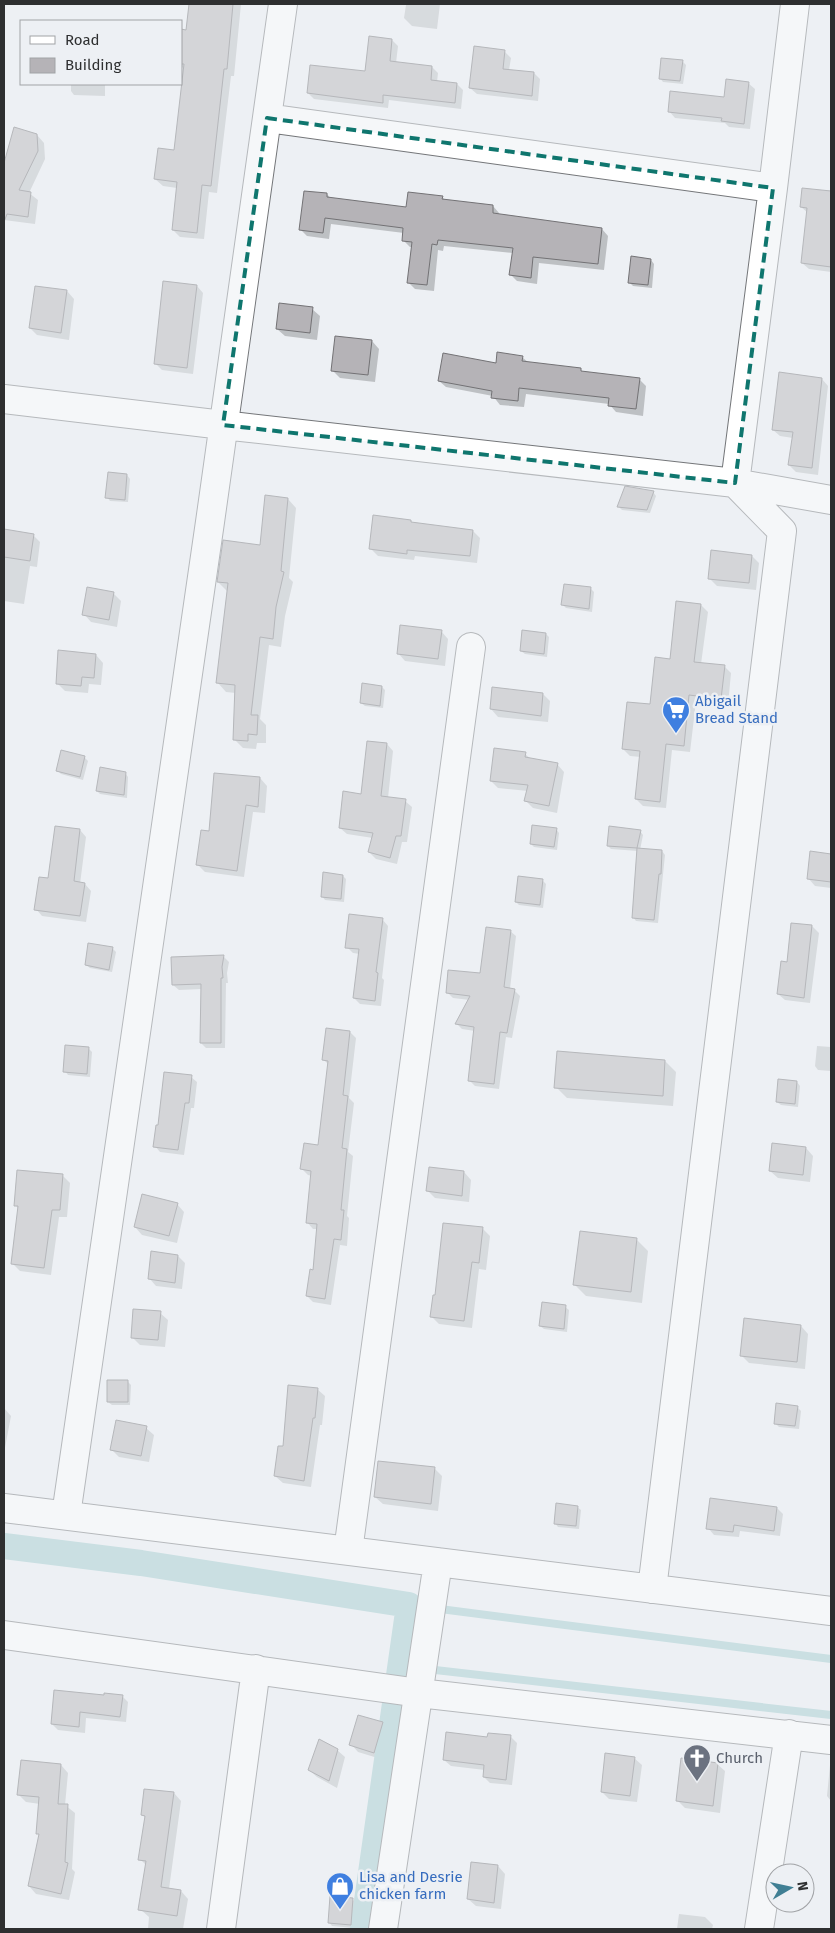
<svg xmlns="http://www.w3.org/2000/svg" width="835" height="1933" font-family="'Fira Sans',sans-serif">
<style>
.shadow{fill:#0003}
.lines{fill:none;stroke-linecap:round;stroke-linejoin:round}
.stream{stroke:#9fcacc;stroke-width:8}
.canal{stroke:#9fcacc;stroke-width:26}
.building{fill:#b5b3b7;stroke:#737275}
.minor-casing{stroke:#747679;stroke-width:30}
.minor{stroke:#fff;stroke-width:28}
.marked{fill:none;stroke:#0f766e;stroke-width:4;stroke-dasharray:10 6;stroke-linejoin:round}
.labels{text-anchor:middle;stroke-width:5;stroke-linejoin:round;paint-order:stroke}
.shop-label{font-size:15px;fill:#366cbe;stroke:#edf0f4;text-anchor:start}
.worship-label{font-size:15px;fill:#5b616d;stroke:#edf0f4;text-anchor:start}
</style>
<rect width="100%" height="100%" fill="#edf0f4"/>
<path class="shadow" d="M190,4h51l-7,72h-3l-14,117 -8,-1 -5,47 -24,-2 -7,-7 4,-42 -14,-2 -8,-7 20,-27 9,-83 -3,-3v-31l6,-4z
M395,4h45l-3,25 -25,-3 -8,-8 2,-13z
M392,40l6,6 -2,17 36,4 6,6 -1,9 20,2 6,6 -2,19 -72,-9 -1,8 -74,-9 -6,-6 58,-21z
M504,51l7,7 -2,12 25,3 6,6 -2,22 -61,-7 -7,-6z
M682,61l4,4 -3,19 -20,-2 -3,-4z
M748,83l7,6 -5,40 -21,-2 -4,-4 -50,-5 -6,-7 56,-12z
M71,84h34v12l-31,-1 -3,-4z
M15,129l22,6 7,8 1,16 -16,34 9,7 -3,24 -31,-4v-52z
M803,189l28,4v79l-22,-3 -7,-6 6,-50 -7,-6z
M327,194l4,5 76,9 35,-11 4,4 47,5 6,7v2l103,14 6,7 -4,34 -65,-7 -2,21 -20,-3 -6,-6 2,-22 -69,-7 -1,5 -5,-1 -4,41 -19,-2 -6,-6 4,-36h-3l-7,-7 1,-7 -73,-9 -2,15 -22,-3 -7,-7z
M651,260l3,4 -2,24 -19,-2 -4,-4z
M197,286l6,7 -10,81 -31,-4 -7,-7z
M67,291l7,8 -5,41 -32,-5 -7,-7z
M312,309l8,7 -3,24 -32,-4 -8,-7z
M372,341l7,8 -4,33 -35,-4 -8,-8z
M522,357l7,6 51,6 3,4 56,6 7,7 -3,30 -27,-4 -7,-8 -83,-10 -2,13 -24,-2 -7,-9 -47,-9 -7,-6z
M822,379l6,7 -10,89 -22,-3 -7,-7 4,-27 -13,-2 -7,-6z
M109,474l18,1 3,4 -2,23 -18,-1 -3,-4z
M653,492l3,4 -6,17 -28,-3 -3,-3z
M288,499l8,9 -7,70 4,4 -8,34 -4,31 -12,-2 -9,74 6,6v18h-9l-1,6 -13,-1 -9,-9 2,-46 -10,-1 -8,-9 9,-92 -9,-9 43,-36z
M411,521l2,3 60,7 7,7 -3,25 -62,-7 -1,4 -36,-4 -8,-8z
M6,531l27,4 7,7 -3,25 -7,-1 -6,38 -20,-3v-57z
M752,556l7,7 -3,27 -39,-4 -8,-8z
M590,588l4,4 -2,20 -26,-4 -3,-3z
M113,593l8,8 -4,26 -26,-5 -7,-8z
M701,605l7,7 -7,52 24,3 6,6 -3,32 -32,-4 -6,51 -18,-2 -6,58 -23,-2 -7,-7 5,-42 -11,-1 -7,-7 28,-43 20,-46z
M441,631l7,8 -3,27 -40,-5 -7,-8z
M546,634l3,3 -2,20 -22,-3 -4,-3z
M96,655l7,8 -2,22 -12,-1 -1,9 -23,-2 -8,-8z
M382,687l3,3 -2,18 -18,-2 -4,-3z
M543,694l7,7 -2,21 -50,-5 -7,-8z
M368,742l19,2 6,7 -5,47 17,3 7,6 -5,35h-5l-5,22 -21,-5 -7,-7 4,-14 -26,-4 -7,-6 23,-33z
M525,754l6,5 26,5 7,8 -7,41 -24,-5 -7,-7 2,-10 -30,-3 -7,-7z
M84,757l4,4 -5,19 -22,-6 -4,-4z
M125,773l3,4 -1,21 -27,-4 -3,-3z
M260,778l7,8 -2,27 -12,-1 -9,65 -39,-5 -7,-7 12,-32z
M56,827l24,3 6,7 -6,47h5l6,7 -5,31 -44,-6 -6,-7 13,-30z
M556,829l3,4 -2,17 -23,-3 -3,-3z
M640,831l3,4 -3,15 22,1 3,4 -7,68 -22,-2 -3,-4 5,-66 -27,-2 -3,-3z
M811,852l20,3v33l-16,-2 -7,-8z
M343,876l3,3 -2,23 -19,-2 -3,-4z
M542,880l4,4 -3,24 -24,-3 -3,-3z
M382,919l6,7 -6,52 2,2 -3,26 -21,-2 -6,-6 6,-44 -7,-1 -6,-6z
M792,924l20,2 7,7 -9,70 -25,-3 -7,-6 10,-31z
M510,931l6,5 -6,53 4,1 6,6 -8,42 -6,-1 -7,52 -24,-3 -6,-6 6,-49 -13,-2 -5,-5 13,-24 -17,-2 -6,-6 34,-17z
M112,948l4,4 -4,20 -22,-4 -4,-3z
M224,957l5,5 -2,11 1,10h-2l-1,65h-19l-5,-5 1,-54 -23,1 -6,-5 -1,-27z
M350,1032l6,6 -7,60 5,5 -6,49 5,4 -6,60 2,2 -2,28 -7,-1 -9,60 -18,-3 -6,-6 7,-25 4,-42h-5l-6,-7 5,-46 -4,-1 -6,-6 17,-22 10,-82 -6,-6z
M817,1046l14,1v24l-13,-1 -3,-4z
M88,1048l4,4 -2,25 -22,-2 -3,-4z
M665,1061l11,11 -3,34 -106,-8 -11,-11z
M191,1077l6,5 -3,26h-3l-7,47 -24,-3 -5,-6z
M797,1082l3,4 -2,21 -17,-2 -4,-3z
M806,1148l7,8 -3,26 -32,-4 -8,-7z
M464,1172l7,8 -2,22 -34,-4 -7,-7z
M62,1175l8,8 -3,34h-8l-8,58 -31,-4 -8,-8 7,-54 -3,-3z
M177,1204l7,8 -7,31 -35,-8 -7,-8z
M483,1229l7,7 -4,34 -7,-1 -7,59 -33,-4 -7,-7 4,-21z
M581,1232l56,8 11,11 -6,52 -56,-7 -12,-12z
M178,1256l7,7 -3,26 -26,-3 -7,-8z
M565,1307l4,3 -2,22 -23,-3 -4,-3z
M160,1313l8,7 -3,27 -25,-2 -8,-8z
M801,1326l7,8 -3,35 -56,-6 -8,-8z
M127,1381l4,4 -1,20h-18l-4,-3z
M317,1389l8,7 -3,29h-2l-9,62 -28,-4 -8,-7 9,-28z
M797,1407l4,4 -2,18 -20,-2 -3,-3z
M4,1408l7,8 -7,37z
M146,1428l8,7 -5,27 -30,-5 -7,-7z
M435,1469l7,7 -4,35 -55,-7 -8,-7z
M577,1507l4,3 -2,19 -21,-2 -3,-4z
M777,1508l6,6 -3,22 -40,-5 -1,6 -25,-2 -6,-7z
M105,1696h17l6,6 -2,20 -40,-4 -1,15 -27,-3 -6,-6z
M382,1723l8,8 -9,28 -23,-7 -7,-8z
M511,1737l6,6 -5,42 -22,-2 -6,-6 1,-7 -34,-4 -7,-6 45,-21z
M337,1750l8,7 -8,31 -20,-11 -8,-7z
M634,1758l8,7 -5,37 -28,-3 -7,-7z
M717,1764l8,7 -5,42 -35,-5 -7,-7z
M61,1765l7,8 -3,32 10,8 -3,56 3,3 -6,28 -33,-6 -7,-8 11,-50 -2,-3 2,-29 -14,-2 -7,-7z
M830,1765h1v36l-4,-5z
M174,1793l7,8 -12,88 12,2 7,8 -5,30h-35l1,-12 -9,-8 7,-43 -7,-7 6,-41 -3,-3z
M498,1866l7,8 -4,35 -25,-3 -8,-7z
M352,1899l4,4 -2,25 -22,-2 -3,-4z
M679,1914l26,3 8,8 -1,4h-35z"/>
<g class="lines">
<path class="stream" d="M409,1605l422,54
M400,1666l431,49"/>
<path class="canal" d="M4,1546l137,17 268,42 -46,324"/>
</g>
<path class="building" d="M189,4h44l-6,65h-3l-13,117 -9,-1 -5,48 -25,-3 5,-48 -23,-3 4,-31 16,2 10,-86h-3v-35l5,1z
M369,36l23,3 -2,22 42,5 -1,14 26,3 -2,20 -72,-8v8l-76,-10 3,-28 55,6z
M474,46l31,4 -2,19 31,3 -2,24 -63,-8z
M661,58l22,2 -3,21 -21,-2z
M726,79l23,3 -5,42 -23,-3 1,-3 -54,-6 2,-21 54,6z
M14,127l23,7 1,17 -19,39 12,2 -3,25 -21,-3 -3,8v-59z
M802,188l29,3v76l-30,-4 6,-55 -7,-1z
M304,191l23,2v4l79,10 2,-15 35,4 -1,3 51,6v8l109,15 -4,36 -65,-7 -2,21 -22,-3 4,-27 -75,-8 -1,5 -5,-1 -5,41 -20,-2 5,-41 -10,-1 1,-13 -78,-10 -2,15 -24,-3z
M631,256l20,3 -3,26 -20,-2z
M163,281l34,4 -10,83 -33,-4z
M35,286l32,4 -6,43 -32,-5z
M279,303l34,4 -3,26 -34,-4z
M335,336l37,4 -4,35 -37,-4z
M497,352l26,4 -1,5 59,7v3l59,7 -4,31 -28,-3 1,-8 -90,-10 -1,13 -27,-3 1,-7 -54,-10 5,-28 53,10z
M779,372l43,6 -10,90 -24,-3 5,-33 -21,-2z
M108,472l19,2 -2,26 -20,-2z
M625,486l29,5 -7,19 -30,-3z
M265,495l23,3 -7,73 3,1 -8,35 -3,32 -13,-2 -9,78h7l-1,20 -9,-1v7l-15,-1 2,-55 -19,-2 12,-100 -11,-1 6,-42 37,5z
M373,515l38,5v2l62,8 -3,26 -63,-6v4l-38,-5z
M4,529l30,5 -4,27 -26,-4z
M711,550l41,5 -3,28 -41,-4z
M564,584l27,3 -2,22 -28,-4z
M87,587l27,5 -5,28 -27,-5z
M676,601l25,3 -7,58 31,3 -4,34 -32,-4 -5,51 -18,-2 -6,58 -25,-3 5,-48 -18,-2 5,-47 23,2 5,-47 15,2z
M400,625l42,5 -4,29 -41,-5z
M522,630l24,3 -2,21 -24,-3z
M58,650l38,4 -2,24 -12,-1 -1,9 -25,-2z
M362,683l20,3 -2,20 -20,-3z
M492,687l51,6 -2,23 -51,-7z
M367,741l20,2 -6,53 25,3 -5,37h-5l-6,22 -22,-6 5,-19 -34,-5 4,-37 18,3z
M494,748l32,4 -1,5 33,6 -9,43 -25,-5 4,-16 -38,-4z
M61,750l24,6 -5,21 -24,-6z
M100,767l26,5 -2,23 -28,-4z
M214,773l46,4 -2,30 -12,-2 -9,66 -41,-6 5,-35 8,1z
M532,825l25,3 -3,19 -24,-3z
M55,826l25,3 -6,52 11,2 -5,33 -46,-6 5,-33 9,1z
M609,826l32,4 -4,18 -30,-2z
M637,848l25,2 -1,24h-2l-5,46 -22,-2z
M810,851l21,3v28l-24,-3z
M323,872l20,3 -2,24 -20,-2z
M518,876l25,3 -3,26 -25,-3z
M349,914l34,4 -7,54 2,1 -3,28 -22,-3 6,-49 -14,-1z
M791,923l21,2 -8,73 -27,-4 4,-33 6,1z
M486,927l25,3 -7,57 11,2 -8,44 -7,-1 -6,52 -26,-3 6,-54 -19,-3 15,-28 -24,-3 2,-23 32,3z
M88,943l25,4 -4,23 -24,-5z
M224,955l-2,12 1,11h-2v65h-21l1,-59 -29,1 -1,-28z
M326,1028l24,3 -7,64 5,1 -6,52 5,1 -6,61h3l-3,30 -7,-1 -9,60 -19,-3 4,-27 3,1 4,-46 -11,-1 5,-52 -11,-2 4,-26 14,2 10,-84 -6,-1z
M65,1045l24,2 -2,27 -24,-2z
M557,1051l108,9 -2,36 -109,-8z
M164,1072l28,3 -3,28h-4l-7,47 -25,-3 3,-22h2z
M778,1079l19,2 -2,23 -19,-2z
M772,1143l34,4 -3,28 -34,-4z
M429,1167l35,4 -2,25 -36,-5z
M17,1170l46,4 -3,36h-8l-8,58 -33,-4 7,-58h-4z
M142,1194l36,9 -9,33 -35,-9z
M443,1223l40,4 -4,36 -7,-1 -8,59 -34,-4 3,-22h2z
M580,1231l57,7 -6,54 -58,-7z
M151,1251l27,4 -3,28 -27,-4z
M542,1302l24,3 -2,24 -25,-3z
M133,1309l28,2 -3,29 -27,-2z
M744,1318l57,7 -4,37 -57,-6z
M107,1380h21v22h-21z
M288,1385l30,3 -3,30h-2l-9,63 -30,-5 4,-30h5z
M776,1403l22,3 -3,20 -21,-2z
M116,1420l31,6 -6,30 -31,-6z
M378,1461l57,6 -4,37 -57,-7z
M710,1498l67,9 -3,24 -40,-6 -1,7 -27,-3z
M556,1503l22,3 -2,20 -22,-2z
M54,1690l50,5v-2l19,2 -3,22 -40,-5 -1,15 -28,-3z
M358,1715l25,7 -9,31 -25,-8z
M446,1732l41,5 1,-4 23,2 -5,45 -23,-3 1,-12 -41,-5z
M319,1739l19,10 -9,32 -21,-11z
M605,1753l30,4 -5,39 -29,-4z
M681,1758l37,5 -5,43 -37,-5z
M21,1760l40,4 -3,40h10l-3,58 3,1 -7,31 -33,-8 11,-52h-3l3,-37 -22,-2z
M144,1789l30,3 -13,95 20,3 -4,26 -39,-6 8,-49 -8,-1 7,-44 -4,-1z
M471,1862l27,3 -4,38 -27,-4z
M330,1896l23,2 -2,27 -23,-2z"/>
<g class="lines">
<g class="minor-casing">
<path id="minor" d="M267,118l506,70
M4,399l219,26 512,58 96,17
M4,1508l827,103
M66,1515l144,-993 73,-518
M348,1551l123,-904
M652,1589l130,-1058 -47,-48 38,-295 22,-184
M4,1635l415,58 412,47
M221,1929l35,-260
M383,1929l55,-367
M759,1929l30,-195"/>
</g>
<use href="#minor" class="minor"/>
</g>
<path d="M0 0H835V1933H0ZM267,118l506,70 -38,295 -512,-58z" fill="#edf0f4" fill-opacity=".55" fill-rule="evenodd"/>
<path class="marked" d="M267,118l506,70 -38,295 -512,-58z"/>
<defs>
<g id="supermarket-pin" transform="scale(1.4375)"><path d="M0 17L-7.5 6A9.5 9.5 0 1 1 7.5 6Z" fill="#3f7fe0" stroke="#edf0f4"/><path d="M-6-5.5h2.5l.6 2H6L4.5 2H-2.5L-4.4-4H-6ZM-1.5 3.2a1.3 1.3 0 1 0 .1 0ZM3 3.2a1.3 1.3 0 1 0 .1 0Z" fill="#fff"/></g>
<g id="church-pin" transform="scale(1.4375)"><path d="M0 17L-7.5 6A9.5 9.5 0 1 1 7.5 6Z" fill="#6b7280" stroke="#edf0f4"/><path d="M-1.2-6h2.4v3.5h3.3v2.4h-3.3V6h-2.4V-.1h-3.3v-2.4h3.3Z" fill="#fff"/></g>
<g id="shop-pin" transform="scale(1.4375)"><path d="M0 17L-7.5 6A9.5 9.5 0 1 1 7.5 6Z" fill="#3f7fe0" stroke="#edf0f4"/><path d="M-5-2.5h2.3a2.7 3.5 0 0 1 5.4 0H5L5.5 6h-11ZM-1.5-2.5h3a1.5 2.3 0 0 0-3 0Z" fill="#fff"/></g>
</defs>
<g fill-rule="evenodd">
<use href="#supermarket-pin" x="676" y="710"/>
<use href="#church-pin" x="697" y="1758"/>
<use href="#shop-pin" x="340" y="1886"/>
</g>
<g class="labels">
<g class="shop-label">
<text x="695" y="706">Abigail<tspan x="695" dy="17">Bread Stand</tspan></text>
<text x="359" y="1882">Lisa and Desrie<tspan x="359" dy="17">chicken farm</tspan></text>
</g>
<g class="worship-label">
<text x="716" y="1763">Church</text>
</g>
</g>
<rect width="835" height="1933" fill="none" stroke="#2e2f30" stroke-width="10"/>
<rect x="20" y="20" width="162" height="65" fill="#edf0f4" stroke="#a1a3a6"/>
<rect x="30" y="36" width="25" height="8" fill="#ffffff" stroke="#a1a3a6"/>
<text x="65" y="45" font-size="15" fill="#2e2f30">Road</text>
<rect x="30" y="58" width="25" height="15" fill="#b5b3b7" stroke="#a1a3a6"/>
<text x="65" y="70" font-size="15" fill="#2e2f30">Building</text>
<g transform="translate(790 1888) rotate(81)"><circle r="24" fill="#edf0f4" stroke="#a1a3a6"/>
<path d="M0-4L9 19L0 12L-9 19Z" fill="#407f94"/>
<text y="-8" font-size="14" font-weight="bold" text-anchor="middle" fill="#2e2f30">N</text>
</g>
</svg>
